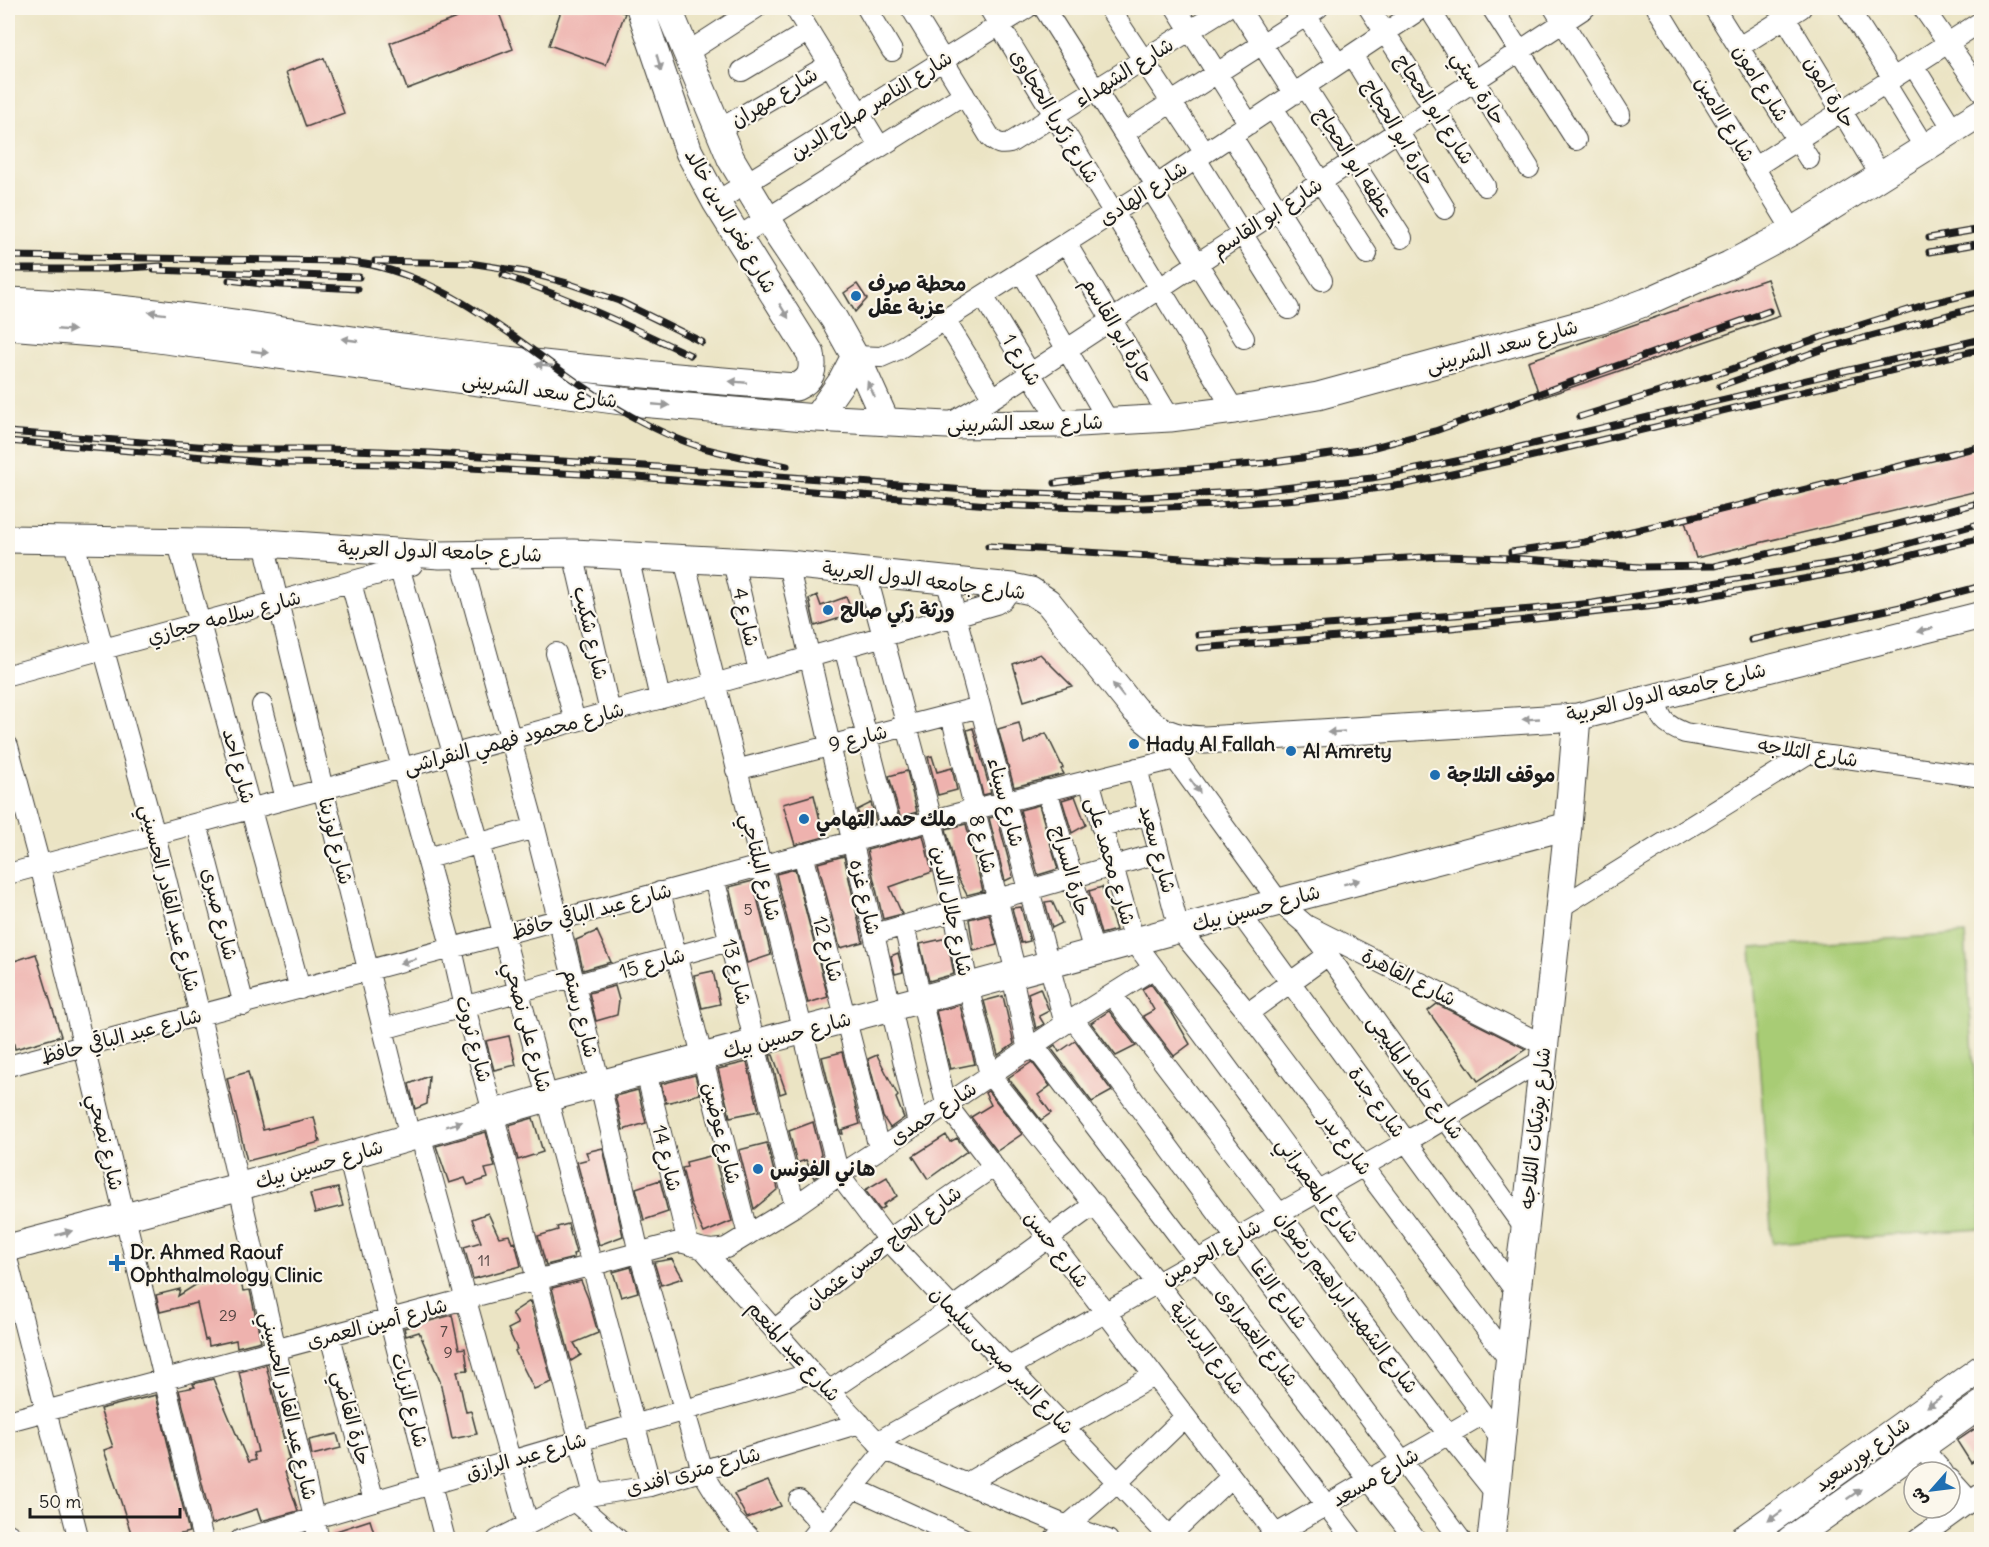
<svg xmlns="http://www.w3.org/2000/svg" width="1989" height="1547" font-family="Delius,'Playpen Sans Arabic',sans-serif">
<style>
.green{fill:#a8cc75;stroke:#627448;stroke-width:1.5}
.building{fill:#eeb2ae}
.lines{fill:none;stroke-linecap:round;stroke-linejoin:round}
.minor-casing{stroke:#3b3a35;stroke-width:22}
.tertiary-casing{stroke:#3b3a35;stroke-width:26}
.secondary-casing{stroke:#3b3a35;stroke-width:29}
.minor{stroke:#fff;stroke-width:20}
.tertiary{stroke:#fff;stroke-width:24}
.secondary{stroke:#fff;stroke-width:27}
.rail-casing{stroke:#1c1c1c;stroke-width:7}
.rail{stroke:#fbf7ec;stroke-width:4.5;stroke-dasharray:14;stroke-linecap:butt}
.oneway{fill:#999}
.poi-dot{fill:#1f6fb2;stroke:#fbf7ec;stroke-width:2}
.labels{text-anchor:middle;stroke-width:4.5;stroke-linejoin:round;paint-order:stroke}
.number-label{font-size:16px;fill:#504240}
.street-label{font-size:20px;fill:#1c1c1c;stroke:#fbf7ec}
.poi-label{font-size:20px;font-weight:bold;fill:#1c1c1c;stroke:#fbf7ec;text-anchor:start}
</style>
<rect width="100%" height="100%" fill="#fbf7ec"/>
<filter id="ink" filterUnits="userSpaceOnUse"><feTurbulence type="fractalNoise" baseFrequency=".0167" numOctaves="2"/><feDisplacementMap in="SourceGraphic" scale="12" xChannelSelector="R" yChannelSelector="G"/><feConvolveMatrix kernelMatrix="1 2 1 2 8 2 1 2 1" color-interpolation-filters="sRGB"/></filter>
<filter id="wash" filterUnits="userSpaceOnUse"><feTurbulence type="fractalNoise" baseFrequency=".008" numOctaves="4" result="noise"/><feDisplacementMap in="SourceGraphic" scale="24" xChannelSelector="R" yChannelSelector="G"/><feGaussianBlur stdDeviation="1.35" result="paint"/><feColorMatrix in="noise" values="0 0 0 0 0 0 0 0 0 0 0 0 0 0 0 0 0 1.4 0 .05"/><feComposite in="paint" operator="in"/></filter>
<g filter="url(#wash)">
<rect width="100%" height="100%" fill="#ebe4c4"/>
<path class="green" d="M1965,934l16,239v56l-209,14 -21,-295z"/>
<g id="blocks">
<path class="building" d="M483,8h14l16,41 -106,40 -17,-46z
M562,8h49l14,5 -19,52 -57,-20z
M324,58l20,55 -38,14 -20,-55z
M1767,279l13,37 -240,82 -12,-37z
M857,284l10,15 -12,13 -11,-19z
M1982,448v42l-286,68 -12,-40z
M817,595l4,11 25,-9 7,17 -38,12 -6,-27z
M1040,654l32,32 -48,15 -11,-37z
M1019,723l5,21 22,-11 17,35 -2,1 3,5 -50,13 -16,-58z
M973,728l18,65 -8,2 -16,-65z
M932,756l5,16 15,-4 5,22 -19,5 -10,-38z
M907,771l10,41 -17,5 -11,-41z
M814,795l10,42 -29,8 -12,-41z
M1075,796l11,29 -14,8 -10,-33z
M871,803l6,20 -13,3 -7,-16z
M1039,805l19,64 -20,6 -18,-65z
M997,816l16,61 -8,4 -16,-63z
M966,824l17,67 -16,4 -9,-17 -12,-49z
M923,835l9,37 -42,15 12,27 -19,5 -16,-69z
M844,856l19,86 -23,6 -22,-85z
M795,869l33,128 -20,6 -32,-129z
M753,881l18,74 -24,8 -18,-76z
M1102,887l14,43 -15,4 -12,-43z
M1052,901l10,22 -10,5 -7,-26z
M1021,907l9,34 -9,2 -9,-35z
M989,914l8,31 -23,6 -5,-32z
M597,931l14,31 -28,8 -7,-30z
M947,938l7,36 -25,7 -9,-37z
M898,953l5,19 -8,2 -4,-18z
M36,954l25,82 -46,13 -7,-29v-57z
M713,971l7,33 -18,4 -8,-33z
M1151,984l21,29 18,31 -16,12 -31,-40 11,-6 -12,-21z
M615,986l4,14 -2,15 -21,6 -7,-28z
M1040,988l9,23 -10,5 5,8 -8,5 -8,-36z
M1003,996l11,48 -16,11 -14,-54z
M1437,1004l89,45 -48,32 -50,-70z
M960,1005l15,59 -25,5 -14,-58z
M1109,1011l27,35 -20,10 -25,-33z
M509,1036l7,29 -22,5 -8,-29z
M1075,1041l37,50 -20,11 -41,-54 4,-3 4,7z
M842,1052l18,72 -18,6 1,4h-2l-19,-77z
M770,1055h3l13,37 -6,2z
M877,1055l21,41 -2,2 8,20 -14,10 -7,-11 -15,-58z
M747,1062l12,49 -29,6 -12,-48z
M1032,1062l18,24 -12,9 13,18 -10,7 -33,-42z
M248,1072l15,58 51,-13 6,25 -73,19 -20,-83z
M695,1075l5,19 -34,9 -5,-19z
M429,1076l-2,28 -12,5 -6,-25z
M638,1090l8,33 -23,7 -8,-34z
M988,1091l34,43 -25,17 -26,-34 20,-12 -6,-12z
M533,1118l10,34 -25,8 -9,-35z
M813,1122l12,48 -11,8 -8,-18 -9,3 -8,-32z
M486,1132l9,35 -10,2 3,9 -20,7 -3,-7 -16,5 -13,-37z
M946,1135l4,7 7,-4 10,13 -39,28 -15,-23z
M767,1143l11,46 -24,20 -15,-59z
M603,1148l20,88 -24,9 -22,-83 12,-3 -3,-7z
M714,1155l18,66 -28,12 -13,-28 -9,-37 5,-1 -1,-5z
M887,1177l10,19 -14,9 2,2 -5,3 -15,-20z
M660,1180l8,32 -24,8 -8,-32z
M338,1188l5,18 -28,7 -5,-19z
M488,1213l11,24 10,-2 3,8 3,-1 6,24 -48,13 -9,-32 17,-5 -9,-23z
M568,1224l8,29 -3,1 1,4 -28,7 -8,-29 20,-6 -1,-3z
M672,1259l11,19 -22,7 -7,-23z
M631,1267l7,25 -17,5 -8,-25z
M239,1274l4,17 7,-1 11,51 -24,6 -1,-7 -27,6 -1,-7 -3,1 -8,-37 -37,9 -4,-17 24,-6 -2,7 19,-12h5l-1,-3z
M581,1281l7,17 10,35 -24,10 7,12 -10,6 -19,-73z
M530,1301l22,81 -18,7 -19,-38 2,-2 -9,-20 10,-5 -6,-11z
M452,1315l7,34 6,-1 3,22 -11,1 9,41 5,-1 6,23 -25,5 -12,-58 -21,-49 -13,4 -2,-8z
M266,1365l23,95 -3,1 3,10 -4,1 13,39 -37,10 -4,-12 -45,15 -33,-134 16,-3 -2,-3 20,-5 35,83 7,-2 -2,-7 5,-1 -19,-80z
M156,1395l33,137 -28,7h-28l-29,-89 9,-3 -13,-38z
M1982,1424v32l-11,7 -14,-22z
M337,1434l4,14 -29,7 -3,-15z
M768,1481l13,25 -34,12 -13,-24z
M370,1520l6,19h-45l-1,-6z"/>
</g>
</g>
<g filter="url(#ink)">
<use href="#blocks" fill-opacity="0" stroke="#3b3a35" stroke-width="1.5"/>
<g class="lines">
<g class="minor-casing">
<path id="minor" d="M795,8l85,139
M867,8l25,43
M911,8l79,129c7,7 11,8 20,6l216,-135
M989,8l245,402
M1044,8l112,177
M1109,8l96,145
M1176,8l73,116
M1239,8l55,86
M1301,8l37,56
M1369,8l116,178
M1429,8l100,160
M1492,8l84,132
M1554,8l66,106
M1657,8l136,223
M1714,8l95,151
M1779,8l102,168
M1848,8l45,70
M1923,8l59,84
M1739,47l62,-39
M688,52l68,-44
M1352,55l93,154
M1913,65l40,64
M742,71l67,-40
M1885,83l40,65
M1305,86l97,152
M1273,108l94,146
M718,130l112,-66
M1124,133l194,-125
M1231,135l91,145
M1196,159l93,150
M1755,167l227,-146
M1151,189l93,149
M716,202l311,-194
M738,237l226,-143
M1066,243l104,175
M1021,271l88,151
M983,296l78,128
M945,320l48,78
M855,356l26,1 16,-7 254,-161 271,-181
M947,425l46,-27 592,-390
M73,539l82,296 45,180 119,525
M178,543l122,446
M264,543l59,246 87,348
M573,553l37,159
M460,555l75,273 65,256 39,169 63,218 30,49 20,20
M628,556l32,143
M684,559l155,616 49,65 284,300
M733,562l26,109
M788,564l130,560
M400,570l79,273 172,643
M866,573l66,247 22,92 14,74 22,89 167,208 196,257
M946,579l119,445
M351,583l101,366 13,58 129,488
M844,647l47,184
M556,653l19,68
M8,675l404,-110
M1654,697c7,22 8,27 31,36l124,20 173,24
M262,705l24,94
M951,715l65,258
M8,746l32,119 163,675
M1168,749l111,153 27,23 238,120
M1137,768l42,161 69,84 262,348
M736,770l244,-63
M1089,780l45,161 368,499
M1047,790l47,162
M197,824l47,181
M1101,826l48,-12
M803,854l76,294
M427,858l108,-30
M8,874l706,-190 241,-68 41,-12 7,-4 9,-13
M714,878l81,328
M660,892l88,343
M1559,908l250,-155
M1239,912l277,380
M904,926l42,178 334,436
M1308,927l217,302
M874,934l285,-81
M1012,975l16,76
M574,985l155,-44
M1112,995l336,439 48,60
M1248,1013l80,-58
M1074,1020l387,520
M383,1029l189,-52
M1035,1047l162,213 219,280
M8,1066l967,-257 200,-50
M646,1072l42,171
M420,1134l108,390
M348,1155l97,385
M704,1250l108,123 73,77 182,76 41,14
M8,1262l71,278
M774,1330l114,-90 105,-73
M330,1336l44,165
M829,1391l123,-83 143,-104
M8,1421l671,-179c20,4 25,11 47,6l69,-42 44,-31 79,-51 147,-100 89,-56
M877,1442l529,-300 136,-82
M1921,1447l22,25
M1950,1479l20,22
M965,1484l188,-108
M854,1488l113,52
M799,1500l23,25
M574,1501l45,39
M240,1540l572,-167
M497,1540l77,-39 20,-6 57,-9 209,-63
M810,1540l75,-90
M1054,1540l13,-14 51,-44 67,-65
M1165,1540l66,-63
M1266,1540l217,-126
M1917,1540l65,-47"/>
</g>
<g class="tertiary-casing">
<path id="tertiary" d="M8,1536l4,4"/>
</g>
<g class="secondary-casing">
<path id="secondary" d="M668,8l63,151 36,60 67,100 29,52 23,51
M8,301c137,5 273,30 409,48 126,17 253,28 379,38 16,-7 18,-17 15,-33l-95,-152 -27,-50 -49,-144
M8,326l135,11 486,65 187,16 131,7 114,-1 109,-6 64,-8 84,-14 283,-77 45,-17 83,-37 64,-34 189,-119
M816,418l26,-37 13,-25
M8,539l256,4 176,12 133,-2 215,11 224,23 19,4 17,11 86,107c24,23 37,30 71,31l372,-23 405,-102
M8,1248l230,-61 309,-89 375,-99 357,-97 289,-76
M1491,1540c12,-104 19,-208 34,-311l43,-403 9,-109
M1742,1540l240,-172
M1790,1540l192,-136"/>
</g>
<use href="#minor" class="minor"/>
<use href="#tertiary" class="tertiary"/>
<use href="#secondary" class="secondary"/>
<g class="rail-casing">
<path id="rail" d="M1929,238l53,-9
M1929,252l53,-9
M8,256l331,5c11,1 22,2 32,4 101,22 172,103 260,151 27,15 55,28 84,35 24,6 48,10 72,15
M375,261l95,2 56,9 41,11 52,18 83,41
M8,269h101l52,-3
M154,270l205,7
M503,275c64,22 126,51 187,80
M229,280l33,4 96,5
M1720,386l103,-37 159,-43
M1579,417l150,-47 93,-33 102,-32 58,-14
M8,432l229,17h91l103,4 213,13 336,25 162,6 115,-6 115,-13 109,-22 501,-117
M8,441l269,22 119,1 241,13 352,28 128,4 101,-4 80,-6 104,-14 127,-28 453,-108
M1055,483l86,-10 125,-10 101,-14 68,-18 334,-120
M988,546l276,17 75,-1 103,-6 68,2 131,9 73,-1 172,-39 96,-25
M1511,552l74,-10 86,-20 311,-76
M1198,635l334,-26 61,-6 257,-43 132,-37
M1751,640l154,-34 77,-20
M1199,648l252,-20 204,-22 192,-35 135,-33"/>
</g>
<use href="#rail" class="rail"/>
</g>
<defs><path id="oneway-solid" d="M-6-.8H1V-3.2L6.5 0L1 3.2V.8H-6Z" transform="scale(1.5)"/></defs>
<g class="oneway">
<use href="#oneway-solid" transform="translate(659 63) rotate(74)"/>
<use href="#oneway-solid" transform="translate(784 311) rotate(58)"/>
<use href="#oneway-solid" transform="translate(157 313) rotate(-173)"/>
<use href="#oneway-solid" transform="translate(66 330) rotate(5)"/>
<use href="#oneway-solid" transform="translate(350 340) rotate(-172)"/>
<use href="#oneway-solid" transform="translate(260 352) rotate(8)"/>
<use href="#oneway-solid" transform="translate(544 365) rotate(-175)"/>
<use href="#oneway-solid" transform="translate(738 382) rotate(-175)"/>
<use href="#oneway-solid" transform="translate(871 389) rotate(-115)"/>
<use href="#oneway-solid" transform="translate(661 405) rotate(5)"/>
<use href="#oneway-solid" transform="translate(1925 630) rotate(166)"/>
<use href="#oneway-solid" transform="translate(1118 690) rotate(-129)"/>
<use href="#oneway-solid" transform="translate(1531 719) rotate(177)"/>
<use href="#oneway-solid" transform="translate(1336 732) rotate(176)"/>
<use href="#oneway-solid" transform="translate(1195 786) rotate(54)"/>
<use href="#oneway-solid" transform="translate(1352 882) rotate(-15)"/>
<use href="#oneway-solid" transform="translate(408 961) rotate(165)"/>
<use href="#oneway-solid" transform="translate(454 1124) rotate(-16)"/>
<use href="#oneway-solid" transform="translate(64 1233) rotate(-15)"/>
<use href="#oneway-solid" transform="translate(1934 1402) rotate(144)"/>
<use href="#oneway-solid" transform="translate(1854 1494) rotate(-35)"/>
<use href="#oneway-solid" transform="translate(1775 1516) rotate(144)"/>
</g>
</g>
<g class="poi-dot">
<circle cx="856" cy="296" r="6"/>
<circle cx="828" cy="610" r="6"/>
<circle cx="1134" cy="744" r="6"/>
<circle cx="1291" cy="751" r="6"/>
<circle cx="1435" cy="775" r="6"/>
<circle cx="804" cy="819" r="6"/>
<circle cx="758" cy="1169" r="6"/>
<path d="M114 1254h6v6h6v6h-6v6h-6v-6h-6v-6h6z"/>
</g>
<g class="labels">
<g class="number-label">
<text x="748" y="915">5</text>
<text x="484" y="1266">11</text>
<text x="228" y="1321">29</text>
<text x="444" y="1337">7</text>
<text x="448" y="1358">9</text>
</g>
<g class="street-label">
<text transform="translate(1124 72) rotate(-32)" y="7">شارع الشهداء</text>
<text transform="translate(1761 83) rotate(58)" y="7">شارع امون</text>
<text transform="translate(1479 88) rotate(58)" y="7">حارة سيتي</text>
<text transform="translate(1830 92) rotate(59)" y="7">حارة امون</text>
<text transform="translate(774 97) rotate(-31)" y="7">شارع مهران</text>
<text transform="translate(871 105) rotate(-32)" y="7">شارع الناصر صلاح الدين</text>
<text transform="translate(1435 109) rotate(57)" y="7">شارع ابو الحجاج</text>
<text transform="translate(1055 116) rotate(59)" y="7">شارع زكريا الحجاوى</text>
<text transform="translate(1725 119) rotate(59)" y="7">شارع الامين</text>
<text transform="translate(1399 132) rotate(59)" y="7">حارة ابو الحجاج</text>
<text transform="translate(1354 162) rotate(57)" y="7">عطفه ابو الحجاج</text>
<text transform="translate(1143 193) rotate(-33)" y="7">شارع الهادى</text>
<text transform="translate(1267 217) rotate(-33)" y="7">شارع ابو القاسم</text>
<text transform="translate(731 221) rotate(60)" y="7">شارع فخر الدين خالد</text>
<text transform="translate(1118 330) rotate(59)" y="7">حارة ابو القاسم</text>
<text transform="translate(1502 346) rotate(-15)" y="7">شارع سعد الشربينى</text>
<text transform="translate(1022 360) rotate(59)" y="7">شارع 1</text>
<text transform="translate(540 390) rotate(8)" y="7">شارع سعد الشربينى</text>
<text transform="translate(1025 423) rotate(-1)" y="7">شارع سعد الشربينى</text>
<text transform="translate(440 551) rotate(2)" y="7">شارع جامعه الدول العربية</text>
<text transform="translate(924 580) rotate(7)" y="7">شارع جامعه الدول العربية</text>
<text transform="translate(224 617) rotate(-15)" y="7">شارع سلامه حجازي</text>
<text transform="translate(746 617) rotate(77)" y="7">شارع 4</text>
<text transform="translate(591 633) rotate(77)" y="7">شارع شكيب</text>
<text transform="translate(1666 692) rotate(-13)" y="7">شارع جامعه الدول العربية</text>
<text transform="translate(514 738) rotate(-15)" y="7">شارع محمود فهمي النقراشى</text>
<text transform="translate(858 738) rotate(-14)" y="7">شارع 9</text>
<text transform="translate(1808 752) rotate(9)" y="7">شارع الثلاجه</text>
<text transform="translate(239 766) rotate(75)" y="7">شارع احد</text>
<text transform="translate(1006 802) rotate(75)" y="7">شارع سيناء</text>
<text transform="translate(336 841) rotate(76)" y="7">شارع لوزينا</text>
<text transform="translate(983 844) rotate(76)" y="7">شارع 8</text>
<text transform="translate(1158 849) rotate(75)" y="7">شارع سعيد</text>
<text transform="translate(1111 861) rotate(74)" y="7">شارع محمد على</text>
<text transform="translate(761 867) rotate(76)" y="7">شارع البلتاجي</text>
<text transform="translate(1071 871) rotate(74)" y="7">حارة السراج</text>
<text transform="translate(865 897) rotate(77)" y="7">شارع غزه</text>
<text transform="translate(170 898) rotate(76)" y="7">شارع عبد القادر الحسيني</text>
<text transform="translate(1256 908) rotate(-15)" y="7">شارع حسين بيك</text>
<text transform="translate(591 911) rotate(-15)" y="7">شارع عبد الباقي حافظ</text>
<text transform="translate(952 911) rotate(78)" y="7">شارع جلال الدين</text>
<text transform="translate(220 914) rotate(76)" y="7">شارع صبرى</text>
<text transform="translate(828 949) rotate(75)" y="7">شارع 12</text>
<text transform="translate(652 963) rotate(-16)" y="7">شارع 15</text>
<text transform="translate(737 972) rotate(76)" y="7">شارع 13</text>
<text transform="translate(1409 977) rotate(27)" y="7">شارع القاهرة</text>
<text transform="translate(581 1013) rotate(76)" y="7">شارع رستم</text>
<text transform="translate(528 1027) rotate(75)" y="7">شارع على نصحي</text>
<text transform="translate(787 1035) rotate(-15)" y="7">شارع حسين بيك</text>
<text transform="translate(121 1036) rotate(-15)" y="7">شارع عبد الباقي حافظ</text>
<text transform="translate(474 1039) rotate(75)" y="7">شارع ثروت</text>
<text transform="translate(1416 1077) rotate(54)" y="7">شارع حامد المليجى</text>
<text transform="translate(1377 1102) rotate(54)" y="7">شارع جدة</text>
<text transform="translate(933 1113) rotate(-33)" y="7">شارع حمدى</text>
<text transform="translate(1535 1128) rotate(-84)" y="7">شارع بوتيكات الثلاجه</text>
<text transform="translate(722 1133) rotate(76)" y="7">شارع عوضين</text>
<text transform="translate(106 1142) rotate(77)" y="7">شارع نصحي</text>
<text transform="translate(1346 1144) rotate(53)" y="7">شارع بدر</text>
<text transform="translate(667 1158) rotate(76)" y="7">شارع 14</text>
<text transform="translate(319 1164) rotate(-16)" y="7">شارع حسين بيك</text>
<text transform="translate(1318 1190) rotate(54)" y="7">شارع المعصراني</text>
<text transform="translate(883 1247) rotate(-37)" y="7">شارع الحاج حسن عثمان</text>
<text transform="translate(1057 1249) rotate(52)" y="7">شارع حسن</text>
<text transform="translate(1211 1252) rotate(-30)" y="7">شارع الحرمين</text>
<text transform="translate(1279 1294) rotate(53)" y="7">شارع الاغا</text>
<text transform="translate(1347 1302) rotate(53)" y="7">شارع الشهيد ابراهيم رضوان</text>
<text transform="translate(377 1323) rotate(-15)" y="7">شارع أمين العمرى</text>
<text transform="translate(1257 1337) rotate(52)" y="7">شارع الغمراوى</text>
<text transform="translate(1207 1348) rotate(53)" y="7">شارع الريدانية</text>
<text transform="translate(794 1351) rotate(48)" y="7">شارع عبد المنعم</text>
<text transform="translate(1002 1360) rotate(46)" y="7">شارع البير صبحى سليمان</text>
<text transform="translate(410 1400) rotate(76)" y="7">شارع الزيات</text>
<text transform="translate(289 1406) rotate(77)" y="7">شارع عبد القادر الحسيني</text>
<text transform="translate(352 1418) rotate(75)" y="7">حارة القاضي</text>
<text transform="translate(1862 1454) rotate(-36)" y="7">شارع بورسعيد</text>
<text transform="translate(526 1456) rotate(-16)" y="7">شارع عبد الرازق</text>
<text transform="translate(693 1471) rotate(-15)" y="7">شارع مترى افندى</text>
<text transform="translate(1375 1477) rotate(-30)" y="7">شارع مسعد</text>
</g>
<g class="poi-label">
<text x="868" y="291">محطة صرف<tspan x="868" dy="23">عزبة عقل</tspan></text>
<text x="840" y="617">ورثة زكي صالح</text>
<text x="1146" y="751">Hady Al Fallah</text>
<text x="1303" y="758">Al Amrety</text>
<text x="1447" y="782">موقف التلاجة</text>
<text x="816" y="826">ملك حمد التهامي</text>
<text x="770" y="1176">هاني الفونس</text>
<text x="130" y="1259">Dr. Ahmed Raouf<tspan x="130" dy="23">Ophthalmology Clinic</tspan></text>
</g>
</g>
<rect width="1989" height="1547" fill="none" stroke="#fbf7ec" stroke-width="30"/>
<g transform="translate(1932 1490) rotate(242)"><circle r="28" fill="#fbf7ec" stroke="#a29f99" stroke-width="1.5"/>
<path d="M0-4.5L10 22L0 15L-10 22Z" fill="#1f6fb2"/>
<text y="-9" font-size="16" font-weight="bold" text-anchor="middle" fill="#1c1c1c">ش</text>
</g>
<path d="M30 1508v9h150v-9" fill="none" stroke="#1c1c1c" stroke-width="3"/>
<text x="39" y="1508" font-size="18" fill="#1c1c1c" stroke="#fbf7ec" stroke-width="4.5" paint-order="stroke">50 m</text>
</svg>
